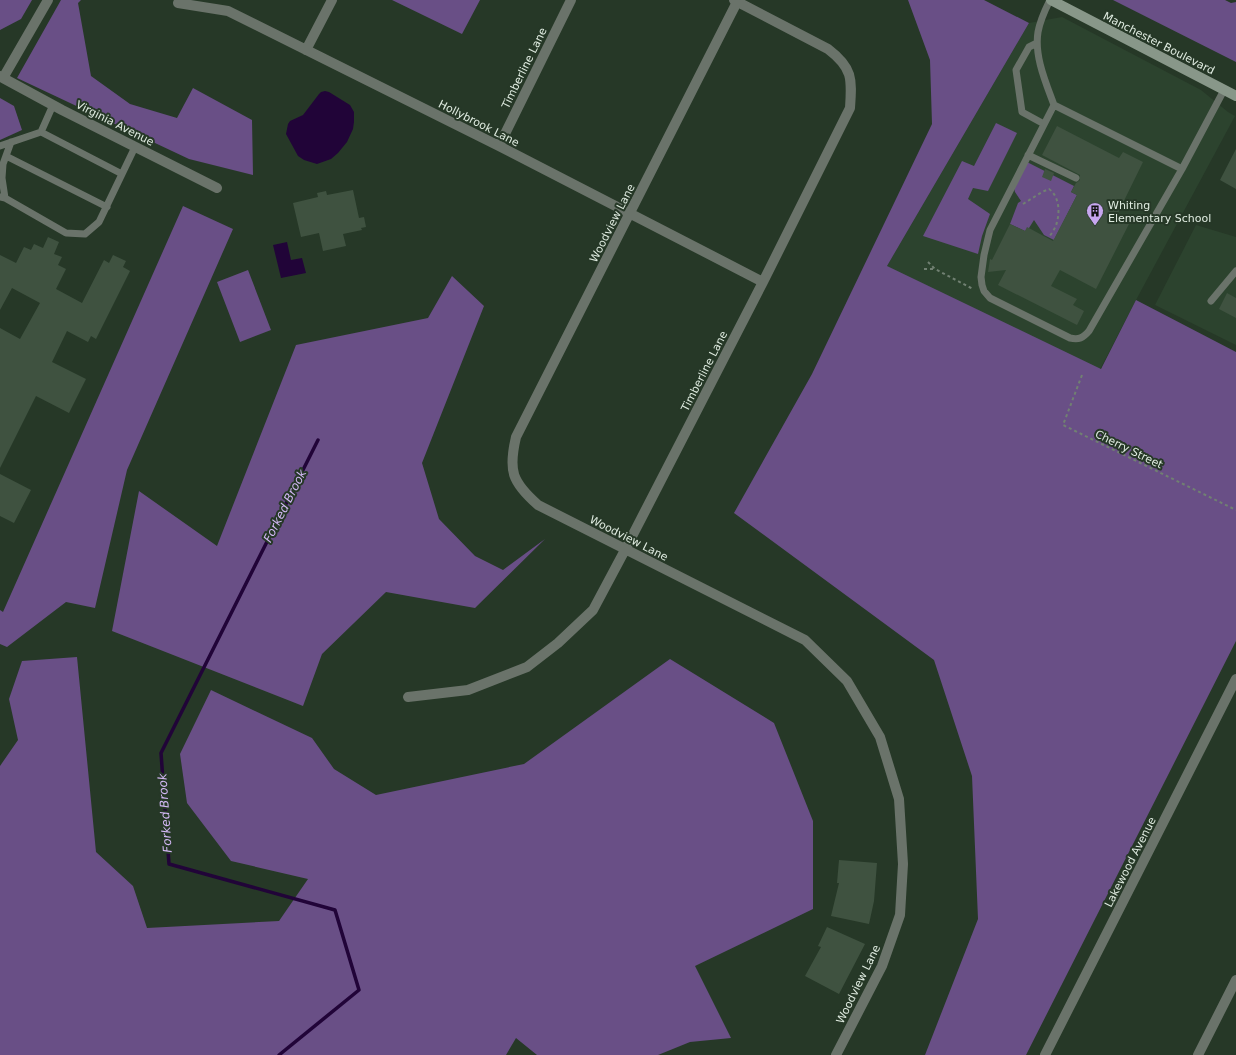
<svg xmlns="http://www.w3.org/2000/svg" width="1236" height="1055" font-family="'DejaVu Sans',sans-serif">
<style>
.built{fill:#2c432e}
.green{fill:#694f86}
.water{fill:#210438}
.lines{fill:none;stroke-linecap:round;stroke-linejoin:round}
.stream{stroke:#210438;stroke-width:3.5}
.building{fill:#3f5240}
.path{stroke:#718072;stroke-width:2;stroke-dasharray:3 3;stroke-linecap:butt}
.lane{stroke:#6a736a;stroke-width:7}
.street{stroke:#6a736a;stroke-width:10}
.secondary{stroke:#889789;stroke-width:10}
.labels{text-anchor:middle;stroke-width:4;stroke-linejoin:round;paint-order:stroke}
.street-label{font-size:11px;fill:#e0ece1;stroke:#263827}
.poi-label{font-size:11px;fill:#e0ece1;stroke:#263827;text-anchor:start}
.water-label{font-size:12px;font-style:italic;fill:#d3b8f5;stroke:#263827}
</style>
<rect width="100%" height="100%" fill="#263827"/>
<path class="built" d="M1062,17l139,73 27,22 7,4 -99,184 -98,189 -151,-223 142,-243z
M1196,225l40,12v108l-81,-40z"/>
<path class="green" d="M0,0h32l-11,19 -21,11z
M61,0h20l-3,3 13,73 39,28 47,14 16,-30 59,32 1,55 -64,-16 -172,-81z
M392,0h88l-18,34z
M908,0h76l45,23 -142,243 214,103 35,-69 100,52v289l-210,414h-101l53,-136 -6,-143 -38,-116 -200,-147 78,-139 120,-250 -2,-64z
M1113,0h112l6,3 5,-1v60z
M0,98l14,8 8,24 -22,10z
M996,123l21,10 -29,58 -15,-3 -5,11 22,15 -8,22 -4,18 -55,-18 39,-75 12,5z
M1025,161l49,25 -3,6 6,3 -23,45 -10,-5 -10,-15 -5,8 -4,3 -15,-7 8,-21 3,-2 -6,-9 -2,-8z
M183,206l50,23 -106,241 -32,138 -29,-6 -59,45 -7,-3v-34l3,2z
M248,270l23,60 -31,12 -23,-60z
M452,276l32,30 -62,157 17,56 36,37 28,14 42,-31 -70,69 -89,-16 -64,62 -19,52 -191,-75 27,-140 78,55 79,-201 132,-27z
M77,657l19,195 37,34 14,42 132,-7 29,-42 -77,-18 -44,-58 -7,-49 31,-64 101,48 22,31 42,26 148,-31 146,-105 104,64 39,98v88l-118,57 36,72 -41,4 -32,13h-121l-21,-17 -10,17h-506v-289l18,-26 -9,-41 13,-38z"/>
<path class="water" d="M325,91l4,1 21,13 4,7v10l-1,7 -6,13 -9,11 -7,6 -14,5 -13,-4 -6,-4 -12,-22 2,-10 2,-3 13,-6 16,-21 2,-2z
M287,242l4,18 11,-2 4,15 -25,5 -8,-33z"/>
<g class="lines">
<path class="stream" d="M279,1055l80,-65 -24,-80 -166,-46 -8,-111 157,-313"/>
</g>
<path class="building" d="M1057,126l62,32 4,-6 20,10 -26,53 13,7 -34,67 -36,-19 -9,16 26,13 -4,6 11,6 -7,14 -79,-40 8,-15 -18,2 2,-13 2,1 18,-36 15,7 2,-4 26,14 24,-46 -6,-3 5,-9 4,-3v-5l-38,-20z
M1236,149v40l-16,-9z
M1045,169l9,4 -3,8 -9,-4z
M353,190l6,28 5,-1 2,10 -5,1 1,2 -19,4 3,12 -23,5 -4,-18 -18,4 -8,-34 25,-6 -1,-4 9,-2 1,4z
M48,237l11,5 -5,12 8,3 -4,8 8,4 -10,20 26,14 22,-43 5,3 4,-8 13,6 -3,6 7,4 -34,68 -5,-3 -3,6 -21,-11 -15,31 34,17 -17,34 -33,-17 -36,72v-140l20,11 20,-36 -28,-15 -12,22v-55l16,8 8,-16 7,3 3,-6 9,4z
M1227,293l9,5v20l-17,-9z
M0,474l31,16 -17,33 -14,-7z
M839,860l38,3 -3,38 -5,23 -38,-8 8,-33h-2z
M827,927l38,17 -26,50 -34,-18 16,-29 -3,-1z"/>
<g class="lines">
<path class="path" d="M1023,204l19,-12 7,-3c10,7 11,22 8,33 -1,5 -5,11 -8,15
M928,262l7,7 38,20
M924,269h10
M1082,375l-19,50 173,85"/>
<path class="lane" d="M1050,0c-5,10 -10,21 -12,32 -4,24 8,51 16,73l128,64
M1037,43l-8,4 -13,23 6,42 22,12
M1054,105l-64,125 -6,25 -3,22 1,8 2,6 6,7 80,40c9,2 13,0 19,-7l93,-162 42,-79
M41,132l81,42
M0,146l41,-14 12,-27
M1028,155l48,23
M6,156l101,51
M0,197l5,1 61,35 19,1 14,-12 36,-75
M5,198l-3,-20 1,-14 8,-22
M1211,301l25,-30"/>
<path class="street" d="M737,2l-221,435c-8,34 -4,45 22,68l267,135 42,41 33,56 19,62 4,65 -3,51 -18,51 -46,89
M178,3l50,8 271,135 264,136
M306,50l26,-50
M0,76l3,2 45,-78
M3,78l59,32 155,78
M499,146l72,-146
M408,697l60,-7 59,-23 31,-24 35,-33 32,-60 138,-268 87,-174c2,-29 3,-40 -22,-59l-94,-49
M1045,1055l191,-376
M1198,1055l38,-75"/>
<path class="secondary" d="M1051,0l185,96"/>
</g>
<defs>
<g id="building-pin" transform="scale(0.9)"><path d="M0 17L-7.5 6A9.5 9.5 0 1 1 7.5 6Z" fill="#c7a6ef" stroke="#263827"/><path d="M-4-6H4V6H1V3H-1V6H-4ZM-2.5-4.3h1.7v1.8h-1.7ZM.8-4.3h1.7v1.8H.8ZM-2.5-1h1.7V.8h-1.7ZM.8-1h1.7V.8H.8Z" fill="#111"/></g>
</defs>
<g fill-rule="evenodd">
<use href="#building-pin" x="1095" y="211"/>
</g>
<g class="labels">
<g class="street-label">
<text transform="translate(1159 43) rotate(27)" y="4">Manchester Boulevard</text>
<text transform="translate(524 68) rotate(-64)" y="4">Timberline Lane</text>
<text transform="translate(115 123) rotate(27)" y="4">Virginia Avenue</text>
<text transform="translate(479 123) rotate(27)" y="4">Hollybrook Lane</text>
<text transform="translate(612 223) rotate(-63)" y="4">Woodview Lane</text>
<text transform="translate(704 371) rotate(-63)" y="4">Timberline Lane</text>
<text transform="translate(1129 449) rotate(26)" y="4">Cherry Street</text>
<text transform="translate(629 538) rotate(27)" y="4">Woodview Lane</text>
<text transform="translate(1130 862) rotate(-63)" y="4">Lakewood Avenue</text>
<text transform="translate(858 984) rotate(-64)" y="4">Woodview Lane</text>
</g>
<g class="poi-label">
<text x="1108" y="209">Whiting<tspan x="1108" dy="13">Elementary School</tspan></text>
</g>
<g class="water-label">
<text transform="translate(285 506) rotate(-63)" y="4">Forked Brook</text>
<text transform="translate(165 813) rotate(-94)" y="4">Forked Brook</text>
</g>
</g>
</svg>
